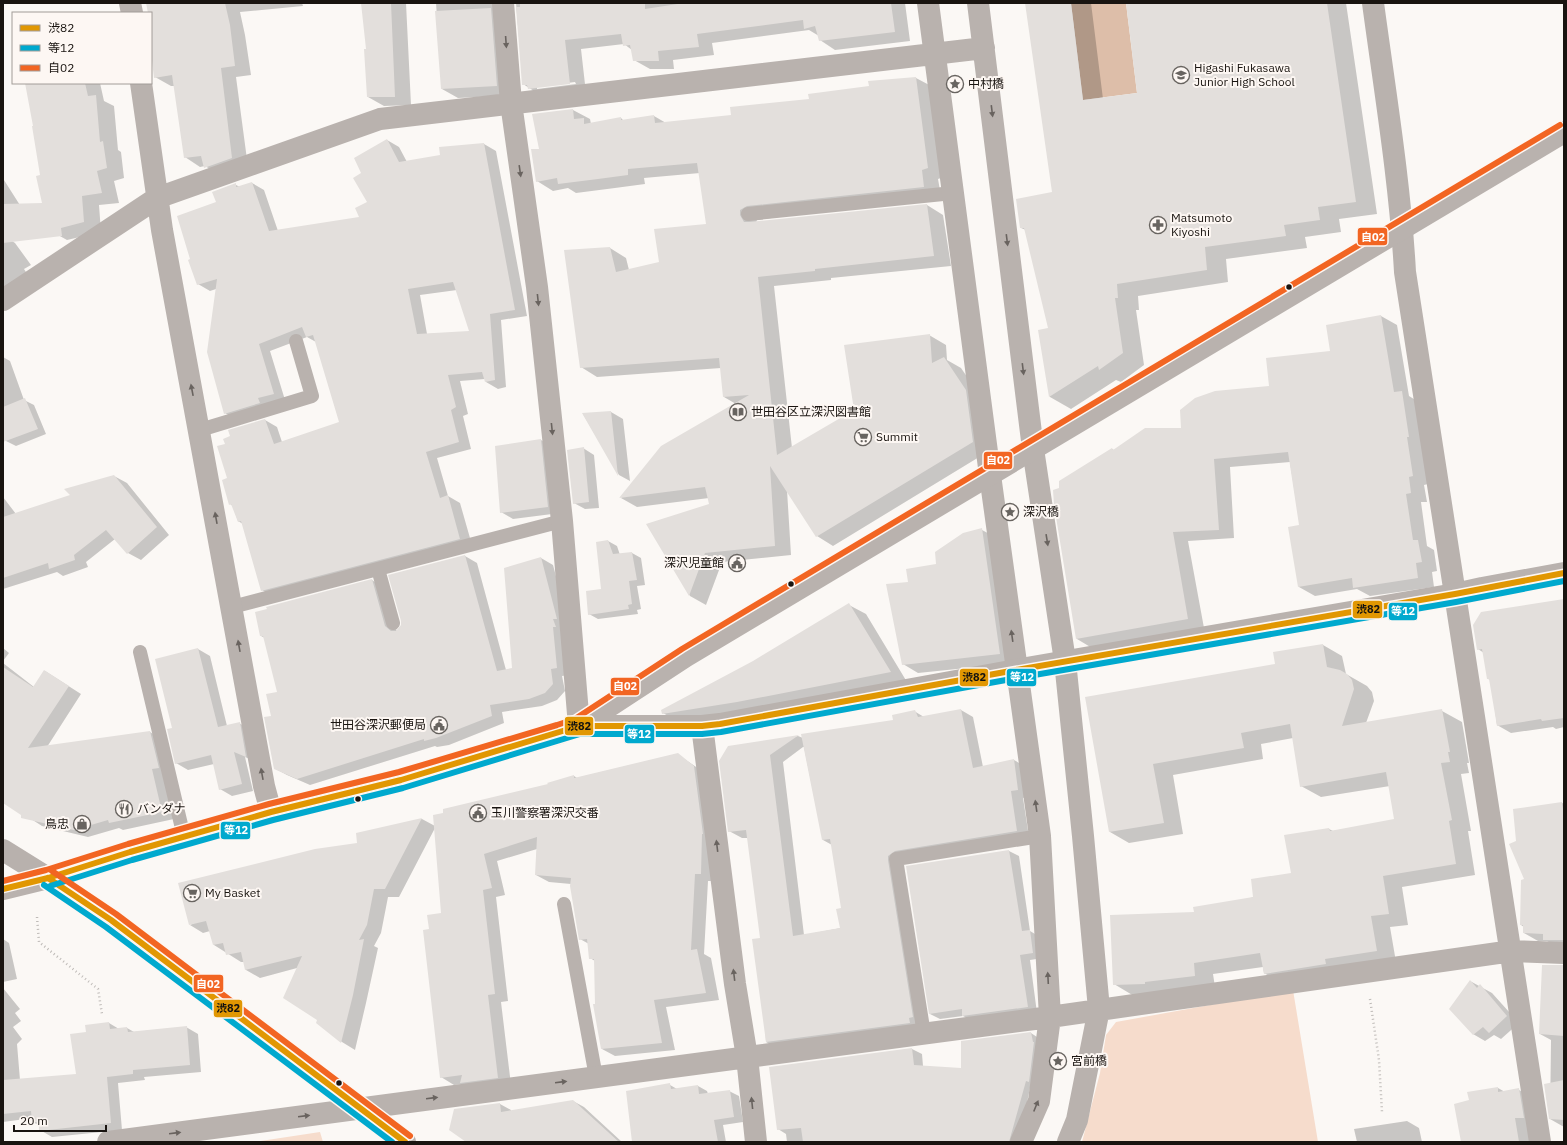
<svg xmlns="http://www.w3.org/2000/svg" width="1567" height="1145" font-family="'IBM Plex Sans','Noto Sans JP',sans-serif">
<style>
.green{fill:#f6dccc}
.water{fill:#ddbea9}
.shadow{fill:#0003;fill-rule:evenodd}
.building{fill:#e3dfdc;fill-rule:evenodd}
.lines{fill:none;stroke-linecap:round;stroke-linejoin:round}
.path{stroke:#bfbbb8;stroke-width:2.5;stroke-dasharray:1 3;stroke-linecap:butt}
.service{stroke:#b9b2ae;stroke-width:14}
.minor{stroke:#b9b2ae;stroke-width:22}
.tertiary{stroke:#b9b2ae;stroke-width:22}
.secondary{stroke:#b8b1ad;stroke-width:22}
.bus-1-casing{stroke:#fdf7f3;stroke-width:9}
.bus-2-casing{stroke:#fdf7f3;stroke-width:9}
.bus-3-casing{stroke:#fdf7f3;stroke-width:9}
.bus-1{stroke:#e19702;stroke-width:6}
.bus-2{stroke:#00a9ce;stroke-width:6}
.bus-3{stroke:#f26522;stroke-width:6}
.oneway{fill:#69635f}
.bus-dot{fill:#191410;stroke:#fdf7f3;stroke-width:1.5}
.labels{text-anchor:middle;stroke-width:4;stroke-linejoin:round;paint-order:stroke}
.poi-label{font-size:12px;fill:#191410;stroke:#fdf7f3;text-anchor:start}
.line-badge{stroke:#fdf7f3;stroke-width:1.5}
.badge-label{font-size:11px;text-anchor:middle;font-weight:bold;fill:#fff}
.pale-badge-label{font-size:11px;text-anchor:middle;font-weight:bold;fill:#111}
</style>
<rect width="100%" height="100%" fill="#fbf8f5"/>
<path class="green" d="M1293,990l25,152h-236l18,-69 6,-38 10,-13z
M320,1132l3,10h-69z"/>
<path class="water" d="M1071,3h55l11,90 -54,7z"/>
<path class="shadow" d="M148,3h158h-4l1,3 -63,6 5,23 6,40 -15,2 12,90 -27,9 -16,-10 -5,1 -15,-10 -10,-71h-4l-16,-9 -4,-39v-25h-2z
M362,3h44l5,102 -27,1 -16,-9 -1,-47z
M436,3h74l3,92 -55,3 -16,-9z
M516,3h389l5,38 -75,9 -15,-10 -1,-4 -10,-6 -97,13 2,12 -41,5 1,9h-24l-16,-9 -2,-10 -8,-6 -43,5 5,44 -41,5 -22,-14zM575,82l1,2 -39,5v-2z
M1026,3h65l12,96 35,-5 -11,-91h219l31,211 -38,5 2,13 -36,5 2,11 -81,11 2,23 -90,14 1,14h-3l8,55 -23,17 -5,-2 -45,29 -21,-12 -11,-66 10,-2 -23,-99 -5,-2 32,-35z
M916,78l17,9 11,90 -6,2 3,17 -184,24 -1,3 171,-18 16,10 8,51 -120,12v2l-57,6 18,162 63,-38 74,-75 17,10 1,15 14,8 22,32 6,51 -156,95 -16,-10 -30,-46 4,65 -69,7 -16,43 -16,-9 -42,-72 62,-19 -1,-7 -72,9 -16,-9 115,-94 -12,-7 -3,-29 -124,9 -16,-10 29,-119 16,10 3,12 31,-7 47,-38 -7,-52 -56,5 1,6 -30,4 -39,5 -8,-5 -15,3 -16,-10 3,-31 33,-40 17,9 1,5 30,-6 3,3 30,-5 12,7 66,-7z
M26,83h74l4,18 10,5 4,44 3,2 3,26 -10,3 5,22 -20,2 2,27 -34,8 -18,-10 -15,-104z
M387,140l12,7 8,15 34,-6 43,-12 12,7 31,165 -26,4 5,67 -8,2 -12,-7 -1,-3 -25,2 8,33 -5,2 8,33 -34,9 11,38 12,7 12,42 -198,52 -12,-7 -19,-66 -5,-3 -5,-15 -3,-2 -3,-59 38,-25 12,7 5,15 58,-19 -24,-81 -9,-5 -37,14 15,49 -48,20 -12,-7 -9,-124 -6,2 -12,-7 -7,-24 26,-57 19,-18 4,2 12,-4 12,7 14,41 83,-13 7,-16 -6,-28zM457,290l13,42 -43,2 -7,-39z
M3,180h1l33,52 -34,3z
M3,235l12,8 16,22 -7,4 7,11 -28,18z
M1381,316l16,9 12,71 8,5 11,83 -4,1 3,17h-6l6,44 7,4 3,21 -5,1 2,15 -64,9 -13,-7 -42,7 -16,-9 1,-61 -10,-64 -60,5 4,71 -46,3 16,87 -112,20 -15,-9 -17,-150 52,-40 2,1 68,-21 88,-42 61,-35z
M3,357l7,4 14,39 10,5 12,29 -30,12 -10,-5 -3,-9z
M611,412l12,7 7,62 -11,-6 -36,-61z
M541,440l11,7 8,66 -47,6 -12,-7z
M583,448l11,7 5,53 -14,1 -11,-6z
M114,476l13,7 42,52 -28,25 -13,-7 -13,-14 -29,23 2,5 -25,9 -6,-4 -54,17v-92l13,17 55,-18z
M982,530l15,8 18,125 -97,10 -15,-9 6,-82 28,-17z
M608,541l9,5 3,9 12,-2 9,5 4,27 -8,1 4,23 -4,1 1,4 -40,5 -9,-5 13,-24 -5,-47z
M465,556l12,7 29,107 7,-1 28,-111 12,7 16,60v50l-7,1 3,15 -8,9 -15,6 -40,6 2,11 -55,22 -12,2 -2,-1 -125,39 -23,-10 -13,-7 -1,-52 5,-24 -13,-54 -4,-2 111,-56 12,8 13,44z
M1564,600v127l-8,2 -3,-2 -42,6 -14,-8 -6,-45 -3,-1 -4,-26 -6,-4z
M849,605l17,9 41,68 -227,41 -17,-10 90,-51z
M1323,645l19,11 4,18 21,12 5,6 2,9 -8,22 76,-12 20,11 7,41h-2l2,10 -8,1 10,57h-3l7,44 -73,12 6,38 -18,2 6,35 -112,23 -20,-12 -1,-6 -50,7 2,13 -81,9 -20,-12 81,-71 59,-16 38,-23 37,-45 4,2 63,-11 -6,-34 -69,11 -20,-11 -8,-48 -32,6 2,15 -90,16 10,59 -54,9 -19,-11 -24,-134 190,-33z
M3,648l6,5 -6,8z
M198,649l12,7 17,70 12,-3 12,7 6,32 -12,-5 8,34 -21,5 -12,-7 -6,-25 -26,6 -12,-7 -3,-34z
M3,663l31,24 11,-16 36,23 -34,53 103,-15 13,8 11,79 -51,11 -4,-2 -31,9 -46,-11 -39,-25z
M961,710l12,7 10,50 31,-7 12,7 4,29 -7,2 6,39 -129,26 25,161 -146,25 -13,-7 -5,-103 -13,-101h-6l-13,-7 -1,-84 70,-11 5,2 91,-17 20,-10 10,6zM803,747h1l19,93 9,5 10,64 -1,19 -37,7 -21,-173z
M677,754l31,21 6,106h-6l-4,73 7,4 8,42 -53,7 9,43 -60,6 -13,-7 -6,-44 -1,-44 -5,-3 -1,-14 -9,-5 -9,-55 -22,-2 -13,-7 1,-26 -40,12 8,34 -9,2 12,104 -7,1 10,83 -47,-1 -10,1 -13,-8 -11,-148 12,-15 -7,-86 -36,69h-11l-7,36 -7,13 4,2 -12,55 -11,47 -13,-8 -25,-19 1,-4 -21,-51 -37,10 -14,-8 -2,-8h-3l-27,-17 -4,-14 -7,2 -13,-8 169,-81 -2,-10 65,-15 13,7 139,-50 3,2z
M1564,803v144h-6l-11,-6h-9l-14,-8v-6l-3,-2 4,-45 -8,-39 -3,-31z
M1009,851l10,5 11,75 10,6 3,21 -13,2 7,53 -64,8 -10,-5 -23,3 -10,-5z
M3,939l6,4 8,36 -14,3z
M1564,966v161l-14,-8 1,-79 -11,-6z
M1470,981l22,12 27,30 -18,16 -7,-4 -9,6 -12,-7z
M3,988l17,21 -5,4 6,8 -8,6 9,12 -5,5 3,36 57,-5 10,-43 22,-9 10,6 8,-1 7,4 52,-5 12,7 3,38 -57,5 1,3 -27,3 4,47 -70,7 -12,-7v-4l-7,-4v-4l-30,4z
M1031,1033l9,6 -21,103h-232l-1,-8 -8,-5 -8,-61 142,-19 10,5 1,12 39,4z
M670,1085l7,4 21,-3 9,5 1,3 21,-3 10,5 4,26 -20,3 3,17h-93z
M1498,1088l7,4 14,-2 18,10 -2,42h-73l8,-41z
M573,1101l11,6 38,35h-154l-13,-32 45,-6 11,6v1z
M1407,1121l12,7 3,14h-65l-3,-13z"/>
<path class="building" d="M146,3h79l5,22 5,41 -14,2 11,90 -28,10 -3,-12 -17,2 -12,-83 -18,3 -3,-26v-39h-3z
M361,3h30l4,94h-28l-3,-48h2z
M520,3h125v6l39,-6h207l4,29 -76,9 -4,-15 -11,3 -1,-9 -106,14 2,13 -41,4 1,10h-26l-3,-16 -7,1 -2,-12 -56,6 5,44 -42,5 -1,-4h-5l-6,-78h4z
M1025,3h46l12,97 54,-7 -11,-90h201l29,199 -38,5 2,13 -36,5 2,11 -81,11 2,23 -90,14 1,14h-3l8,55 -24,17 -1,-4 -49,31 -11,-67 10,-2 -24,-100h-4l-4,-29 36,-7z
M491,8l6,78 -56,3 -6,-78z
M916,77l12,91 -6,2 2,17 -177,19 -7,4v5l4,7h5l178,-18 7,52 -119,13v2l-57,6 19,178 77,-45 -10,-65 86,-11 2,29 12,-6 22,33 7,52 -157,95 -46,-71 5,80 -70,7 -16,43 -43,-72 63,-20 -4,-17 -86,11 42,-52 88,-51 -26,2 -4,-39 -139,10 -16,-118 46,-3 6,25 43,-10 -5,-33 52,-5 -9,-61 -69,6v6l-30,4 -40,5 -1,-6 -21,4 -5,-33h8l-7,-35 41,-5 1,10 10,-1v6l37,-7v3l33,-5 1,8 76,-8 -1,-8 79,-8 -1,-5 61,-8 -1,-5z
M25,83h60l3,13 8,-1 4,47 3,-1 4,27 -10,3 5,22 -20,3 2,26 -23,6 1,8 -59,7v-39l39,-1 -6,-27 4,-1 -8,-49h1z
M387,139l12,23 41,-7 -1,-8 45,-4 31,167 -25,4 5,66 -10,2 -3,-10 -34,3 8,32 -5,3 8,32 -33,10 14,46 8,-3 12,44 -199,52 -20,-70 -3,1 -7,-18 -2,1 -7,-25 5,-2 -10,-32 8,-2 -2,-5 7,-3 -2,-6 37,-11 9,25 65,-22 -26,-87 -7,2 -4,-10 -43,17 15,50 -16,4 2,5 -36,11 -17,-62 10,-73 -20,6 -9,-25 2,-1 -13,-43 39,-14 -4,-10 24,-9v4l16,-5 17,49 90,-14 -4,-9 12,-6 -14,-24 8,-5 -7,-15zM453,282l16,49 -52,3 -9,-45z
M1381,315l13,77 8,-1 7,46h-2l6,39 -4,1 2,16 -5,1 7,46h5l4,22 -6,1 2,15 -65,10 -1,-10 -54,9 -10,-60 11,-2 -11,-73 -74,7 5,71 -46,2 15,87 -112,20 -22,-134 -1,-15 6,-2v-7l53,-33 1,2 32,-22h36l-1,-18 15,-12 20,-7 54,-5 -3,-28 64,-7 -4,-26z
M25,398l13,31 -35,13v-35z
M611,411l7,65 -36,-63z
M541,439l7,68 -48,6 -5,-67z
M584,447l5,55 -16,2 -6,-54z
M114,475l43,52 -30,27 -21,-24 -32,25 1,5 -26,9 -1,-6 -45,15v-61l67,-22 -6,-6z
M982,528l18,126 -98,11 -16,-81 22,-2 -2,-13 30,-5 -1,-12 28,-19z
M608,540l5,14 19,-2 5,28 -8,1 3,23 -4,1 1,4 -41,6 -2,-24 15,-2 -5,-47z
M465,555l32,116 15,-3 -8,-100 37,-11 16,62h-4l3,8h-3l4,41 -6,1 2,15 -8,9 -16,6 -39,6 2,11 -56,22 -12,3v-2l-127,40 -23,-10 -10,-52 7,-1 -5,-22 11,-2 -14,-56h-3l-5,-24 12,-3 -1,-2 106,-28 13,47 6,5h5l5,-6v-4l-13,-46z
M1564,599v119l-22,3 -1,-2 -44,7 -8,-47h-2l-5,-30 -5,1 -4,-25 8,-13z
M849,603l42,69 -154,30 -75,12 -1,-4 92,-49z
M1323,644l4,23 13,3 7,4 5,6 2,9 -12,37 100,-17 8,43h-2l2,10 -9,1 11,57 -3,1 7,43 -73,12 6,38 -18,2 6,35 -52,8 1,5 -62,10 -4,-21 -66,10 1,13 -50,6v2l-32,1 -3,-70 84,-3 -1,-5 60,-10 -2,-18 40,-6 -7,-38 45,-7 1,3 64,-12 -8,-47 -86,15 -10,-63 -49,9 3,15 -91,16 11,59 -55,9 -24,-135 190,-33 -2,-12z
M198,648l20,79 22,-5 6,35 -12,-5 8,32 -23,6 -8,-35 -36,9 -8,-35 5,-1 -17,-69z
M3,667l30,20 11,-17 25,16 -41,62 122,-17 9,37 -7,1 10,43 -53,11 -1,-3 -34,10 -53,-12v-3l-18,-12z
M961,709l12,59 41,-9 4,31 -7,1 6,40 -122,20 -7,5v4l25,157 -4,1 1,5 -144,19 -14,-103 8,-1 -14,-108 -18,2 -9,-71 9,-15 71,-11 -29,20 23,181 47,-8 -4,-19 5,-1 -11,-69 -8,1 -21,-106 92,-14 -1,-5 23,-5 3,7z
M678,753l16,13 9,68h-1l-1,40h-6l-4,76 6,-1 9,44 -52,7 8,43 -61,6 -8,-45h2l-1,-45h-5l-2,-20 -8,1 -9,-54 1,-8 -36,-3 2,-38 -53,17 8,34 -9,2 12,104 -7,1 10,83 -38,5 2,-8 -22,3 -17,-148 6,-1 -2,-14 14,-2 -8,-98 10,-2v-4l105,-25 -1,-1 27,-8v3z
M1562,802l2,14v124h-21v-6l-20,-1v-8h-3l1,-45 3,-1 -15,-35 7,-3 -3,-32z
M422,818l-37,71h-11l-7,36 -8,15 5,-1 -11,56 -12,48 -25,-20 1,-3 -34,-22 19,-42 -57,14 -4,-18 -15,3 -3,-12 -10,2 -7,-24 -17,4 -11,-42 137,-34 42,-6 -1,-10z
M1009,850l13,81 8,-1 3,23 -13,2 8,52 -66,9v-7l-33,5 -23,-148z
M1542,965h22v71l-25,-2z
M1470,980l7,8 3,-4 27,32 -18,17 -6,-6 -10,8 -24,-26z
M109,1022l1,7 17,-2 1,5 59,-6 3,39 -57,5v4l-26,3 4,46 -72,8v-9h-7l-1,-11 -28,3v-34l73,-6 -6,-40 16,-2 -1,-7z
M1031,1032l2,10h1l-5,40 -3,-1 -17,61h-206l-2,-14 -24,2 -8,-63 143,-19 2,17 47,3v-27z
M1564,1080v40l-15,-1 -5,-35z
M670,1083l1,6 27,-4 1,9 31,-4 4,27 -20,3 4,22h-86l-6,-51z
M1498,1087v5l21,-4 5,30h-9l4,24h-58l-7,-38 15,-4 -2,-8z
M573,1100l46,42h-153l-17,-12 5,-21 46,-6 1,9z"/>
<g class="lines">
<path class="path" d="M37,917l2,25 59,47 4,25
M1370,999l9,61 3,52"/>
<path class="service" d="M748,214l205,-21
M200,430l112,-34 -16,-55
M378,569l15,54
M232,607l330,-86
M140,652l44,185
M564,904l32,173
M924,1034l-28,-175 144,-23"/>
<path class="minor" d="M130,3l2,10
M503,3l8,100 26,184 25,234 17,205
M928,3l62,472 50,361 10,181 -11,84 -18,41
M978,3l55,446 32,212 18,175 16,173 -22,111 -9,22
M1373,3c12,89 27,179 32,269l135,870
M141,83l21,147 102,556 7,26
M3,300l154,-102 223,-79 604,-71
M702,726l33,258 12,73 9,85
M108,1142l942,-125 462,-66 52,2"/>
<path class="tertiary" d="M579,726h123l18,-2 296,-54 439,-76 27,-6 82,-15
M3,889l45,-11 82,-26 141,-40 130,-32 159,-47 19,-7 107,-70 878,-524"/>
<path class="secondary" d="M3,850l45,28 63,42 294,222"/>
<g class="bus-1-casing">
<path id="bus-1" d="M48,878l63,42 294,222
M3,889l45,-11 82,-26 141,-40 130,-32 178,-54h123l18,-2 296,-54 439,-76 109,-21"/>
</g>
<g class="bus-2-casing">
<path id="bus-2" d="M44,885l62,42 286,215
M50,886l82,-26 141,-40 130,-32 177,-54h122l19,-2 296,-54 439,-76 108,-21"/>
</g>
<g class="bus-3-casing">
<path id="bus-3" d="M52,871l64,43 294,222
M3,881l43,-11 82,-26 141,-40 130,-32 158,-47 18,-6 107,-70 878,-524"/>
</g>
<use href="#bus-1" class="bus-1"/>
<use href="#bus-2" class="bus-2"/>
<use href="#bus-3" class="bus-3"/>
</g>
<defs><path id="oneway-solid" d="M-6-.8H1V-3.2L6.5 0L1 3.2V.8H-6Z"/></defs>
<g class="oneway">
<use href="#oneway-solid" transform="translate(506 42) rotate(86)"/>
<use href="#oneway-solid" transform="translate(992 111) rotate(83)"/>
<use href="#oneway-solid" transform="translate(520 171) rotate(82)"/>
<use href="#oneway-solid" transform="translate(1007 240) rotate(83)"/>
<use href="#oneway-solid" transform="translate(538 300) rotate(84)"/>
<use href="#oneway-solid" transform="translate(1023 369) rotate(83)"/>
<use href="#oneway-solid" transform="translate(192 390) rotate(-101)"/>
<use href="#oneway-solid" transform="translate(552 429) rotate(84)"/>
<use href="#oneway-solid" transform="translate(216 518) rotate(-100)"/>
<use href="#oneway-solid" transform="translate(1047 540) rotate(81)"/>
<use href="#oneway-solid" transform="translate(1012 636) rotate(-98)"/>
<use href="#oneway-solid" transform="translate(239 646) rotate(-100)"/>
<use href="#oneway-solid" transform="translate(262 774) rotate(-100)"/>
<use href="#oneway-solid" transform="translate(1036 806) rotate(-98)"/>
<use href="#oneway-solid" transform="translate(717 846) rotate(-97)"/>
<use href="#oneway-solid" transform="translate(734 975) rotate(-97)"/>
<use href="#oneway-solid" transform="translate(1048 978) rotate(-93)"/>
<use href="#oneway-solid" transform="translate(561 1082) rotate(-7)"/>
<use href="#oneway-solid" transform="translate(432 1098) rotate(-7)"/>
<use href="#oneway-solid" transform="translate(752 1103) rotate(-96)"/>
<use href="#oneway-solid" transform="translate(1036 1106) rotate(-68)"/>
<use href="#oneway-solid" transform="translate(304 1116) rotate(-7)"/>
<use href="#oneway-solid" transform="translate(175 1133) rotate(-7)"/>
</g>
<defs>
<g id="school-ring" transform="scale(0.9)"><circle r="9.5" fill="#fdf7f3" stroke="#686460" stroke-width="1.5"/><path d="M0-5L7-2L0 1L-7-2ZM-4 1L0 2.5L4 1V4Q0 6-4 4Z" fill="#686460"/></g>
<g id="sight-ring" transform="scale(0.9)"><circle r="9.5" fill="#fdf7f3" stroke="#686460" stroke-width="1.5"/><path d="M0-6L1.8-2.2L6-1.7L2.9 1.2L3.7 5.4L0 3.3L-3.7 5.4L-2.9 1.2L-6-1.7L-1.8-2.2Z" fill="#686460"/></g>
<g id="pharmacy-ring" transform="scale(0.9)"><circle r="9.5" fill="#fdf7f3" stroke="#686460" stroke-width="1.5"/><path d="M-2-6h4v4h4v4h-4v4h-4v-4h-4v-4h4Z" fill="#686460"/></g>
<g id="library-ring" transform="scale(0.9)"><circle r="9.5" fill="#fdf7f3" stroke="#686460" stroke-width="1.5"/><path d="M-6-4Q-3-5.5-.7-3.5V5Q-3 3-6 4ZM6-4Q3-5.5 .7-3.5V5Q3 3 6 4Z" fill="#686460"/></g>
<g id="supermarket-ring" transform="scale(0.9)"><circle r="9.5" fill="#fdf7f3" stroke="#686460" stroke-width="1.5"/><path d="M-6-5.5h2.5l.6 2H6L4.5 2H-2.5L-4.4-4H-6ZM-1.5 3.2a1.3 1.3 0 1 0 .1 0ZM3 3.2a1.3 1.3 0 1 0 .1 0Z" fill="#686460"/></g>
<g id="civic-ring" transform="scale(0.9)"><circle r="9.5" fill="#fdf7f3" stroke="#686460" stroke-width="1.5"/><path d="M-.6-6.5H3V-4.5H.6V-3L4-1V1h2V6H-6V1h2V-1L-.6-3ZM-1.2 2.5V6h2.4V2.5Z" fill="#686460"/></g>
<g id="restaurant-ring" transform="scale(0.9)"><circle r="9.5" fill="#fdf7f3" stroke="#686460" stroke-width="1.5"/><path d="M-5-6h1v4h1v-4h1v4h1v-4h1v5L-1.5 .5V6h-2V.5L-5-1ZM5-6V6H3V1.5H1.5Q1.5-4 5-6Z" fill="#686460"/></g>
<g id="shop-ring" transform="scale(0.9)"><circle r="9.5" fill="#fdf7f3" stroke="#686460" stroke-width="1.5"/><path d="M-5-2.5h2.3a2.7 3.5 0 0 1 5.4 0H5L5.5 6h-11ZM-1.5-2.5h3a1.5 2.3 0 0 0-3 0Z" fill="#686460"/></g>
</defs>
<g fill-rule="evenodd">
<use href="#school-ring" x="1181" y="75"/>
<use href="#sight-ring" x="955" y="84"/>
<use href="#pharmacy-ring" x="1158" y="225"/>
<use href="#library-ring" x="738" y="412"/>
<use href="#supermarket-ring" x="863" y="437"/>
<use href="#sight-ring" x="1010" y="512"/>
<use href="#civic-ring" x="737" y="563"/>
<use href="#civic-ring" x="439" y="725"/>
<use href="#restaurant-ring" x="124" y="809"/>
<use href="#civic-ring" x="478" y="813"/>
<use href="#shop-ring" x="82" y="824"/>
<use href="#supermarket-ring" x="192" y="893"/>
<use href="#sight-ring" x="1058" y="1061"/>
</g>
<g class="bus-dot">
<circle cx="1289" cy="287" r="3.5"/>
<circle cx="791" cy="584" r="3.5"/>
<circle cx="358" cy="799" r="3.5"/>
<circle cx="339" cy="1083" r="3.5"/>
</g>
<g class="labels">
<g class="poi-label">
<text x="1194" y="72">Higashi Fukasawa<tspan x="1194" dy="14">Junior High School</tspan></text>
<text x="968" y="88">中村橋</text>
<text x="1171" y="222">Matsumoto<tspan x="1171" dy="14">Kiyoshi</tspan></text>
<text x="751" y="416">世田谷区立深沢図書館</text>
<text x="876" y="441">Summit</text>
<text x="1023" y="516">深沢橋</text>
<text x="724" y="567" text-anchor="end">深沢児童館</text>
<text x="426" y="729" text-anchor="end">世田谷深沢郵便局</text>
<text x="137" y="813">バンダナ</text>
<text x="491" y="817">玉川警察署深沢交番</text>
<text x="69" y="828" text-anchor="end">鳥忠</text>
<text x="205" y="897">My Basket</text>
<text x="1071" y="1065">宮前橋</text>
</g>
</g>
<g class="line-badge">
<rect x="1357" y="227" width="31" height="19" rx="4" fill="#f26522"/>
<rect x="983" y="451" width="30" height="19" rx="4" fill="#f26522"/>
<rect x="1352" y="600" width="31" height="19" rx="4" fill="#e19702"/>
<rect x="1388" y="602" width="30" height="19" rx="4" fill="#00a9ce"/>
<rect x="1006" y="668" width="31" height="19" rx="4" fill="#00a9ce"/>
<rect x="959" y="668" width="30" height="19" rx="4" fill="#e19702"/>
<rect x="610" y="677" width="30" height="19" rx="4" fill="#f26522"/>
<rect x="564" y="716" width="30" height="20" rx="4" fill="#e19702"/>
<rect x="624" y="724" width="31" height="20" rx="4" fill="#00a9ce"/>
<rect x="220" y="821" width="31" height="19" rx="4" fill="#00a9ce"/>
<rect x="193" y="974" width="31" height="19" rx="4" fill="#f26522"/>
<rect x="213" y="999" width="30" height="19" rx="4" fill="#e19702"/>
</g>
<g class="badge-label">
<text x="1373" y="241">自02</text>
<text x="998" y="464">自02</text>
<text x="1403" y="615">等12</text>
<text x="1022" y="681">等12</text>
<text x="625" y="690">自02</text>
<text x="639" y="738">等12</text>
<text x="236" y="834">等12</text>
<text x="208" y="988">自02</text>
</g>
<g class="pale-badge-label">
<text x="1368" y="613">渋82</text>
<text x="974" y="681">渋82</text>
<text x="579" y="730">渋82</text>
<text x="228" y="1012">渋82</text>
</g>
<rect width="1567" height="1145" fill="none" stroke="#191410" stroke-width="8"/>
<rect x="12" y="12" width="140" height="72" fill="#fdf7f3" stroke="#a29c98"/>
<rect x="20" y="25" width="20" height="6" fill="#e19702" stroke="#a29c98"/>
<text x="48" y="32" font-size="12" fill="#191410">渋82</text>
<rect x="20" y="45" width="20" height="6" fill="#00a9ce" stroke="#a29c98"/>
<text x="48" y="52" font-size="12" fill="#191410">等12</text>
<rect x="20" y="65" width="20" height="6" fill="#f26522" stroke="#a29c98"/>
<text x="48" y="72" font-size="12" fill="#191410">自02</text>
<path d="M14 1125v6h92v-6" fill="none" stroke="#191410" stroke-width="2"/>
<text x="20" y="1125" font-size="12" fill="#191410" stroke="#fdf7f3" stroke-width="3" paint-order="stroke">20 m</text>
</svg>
